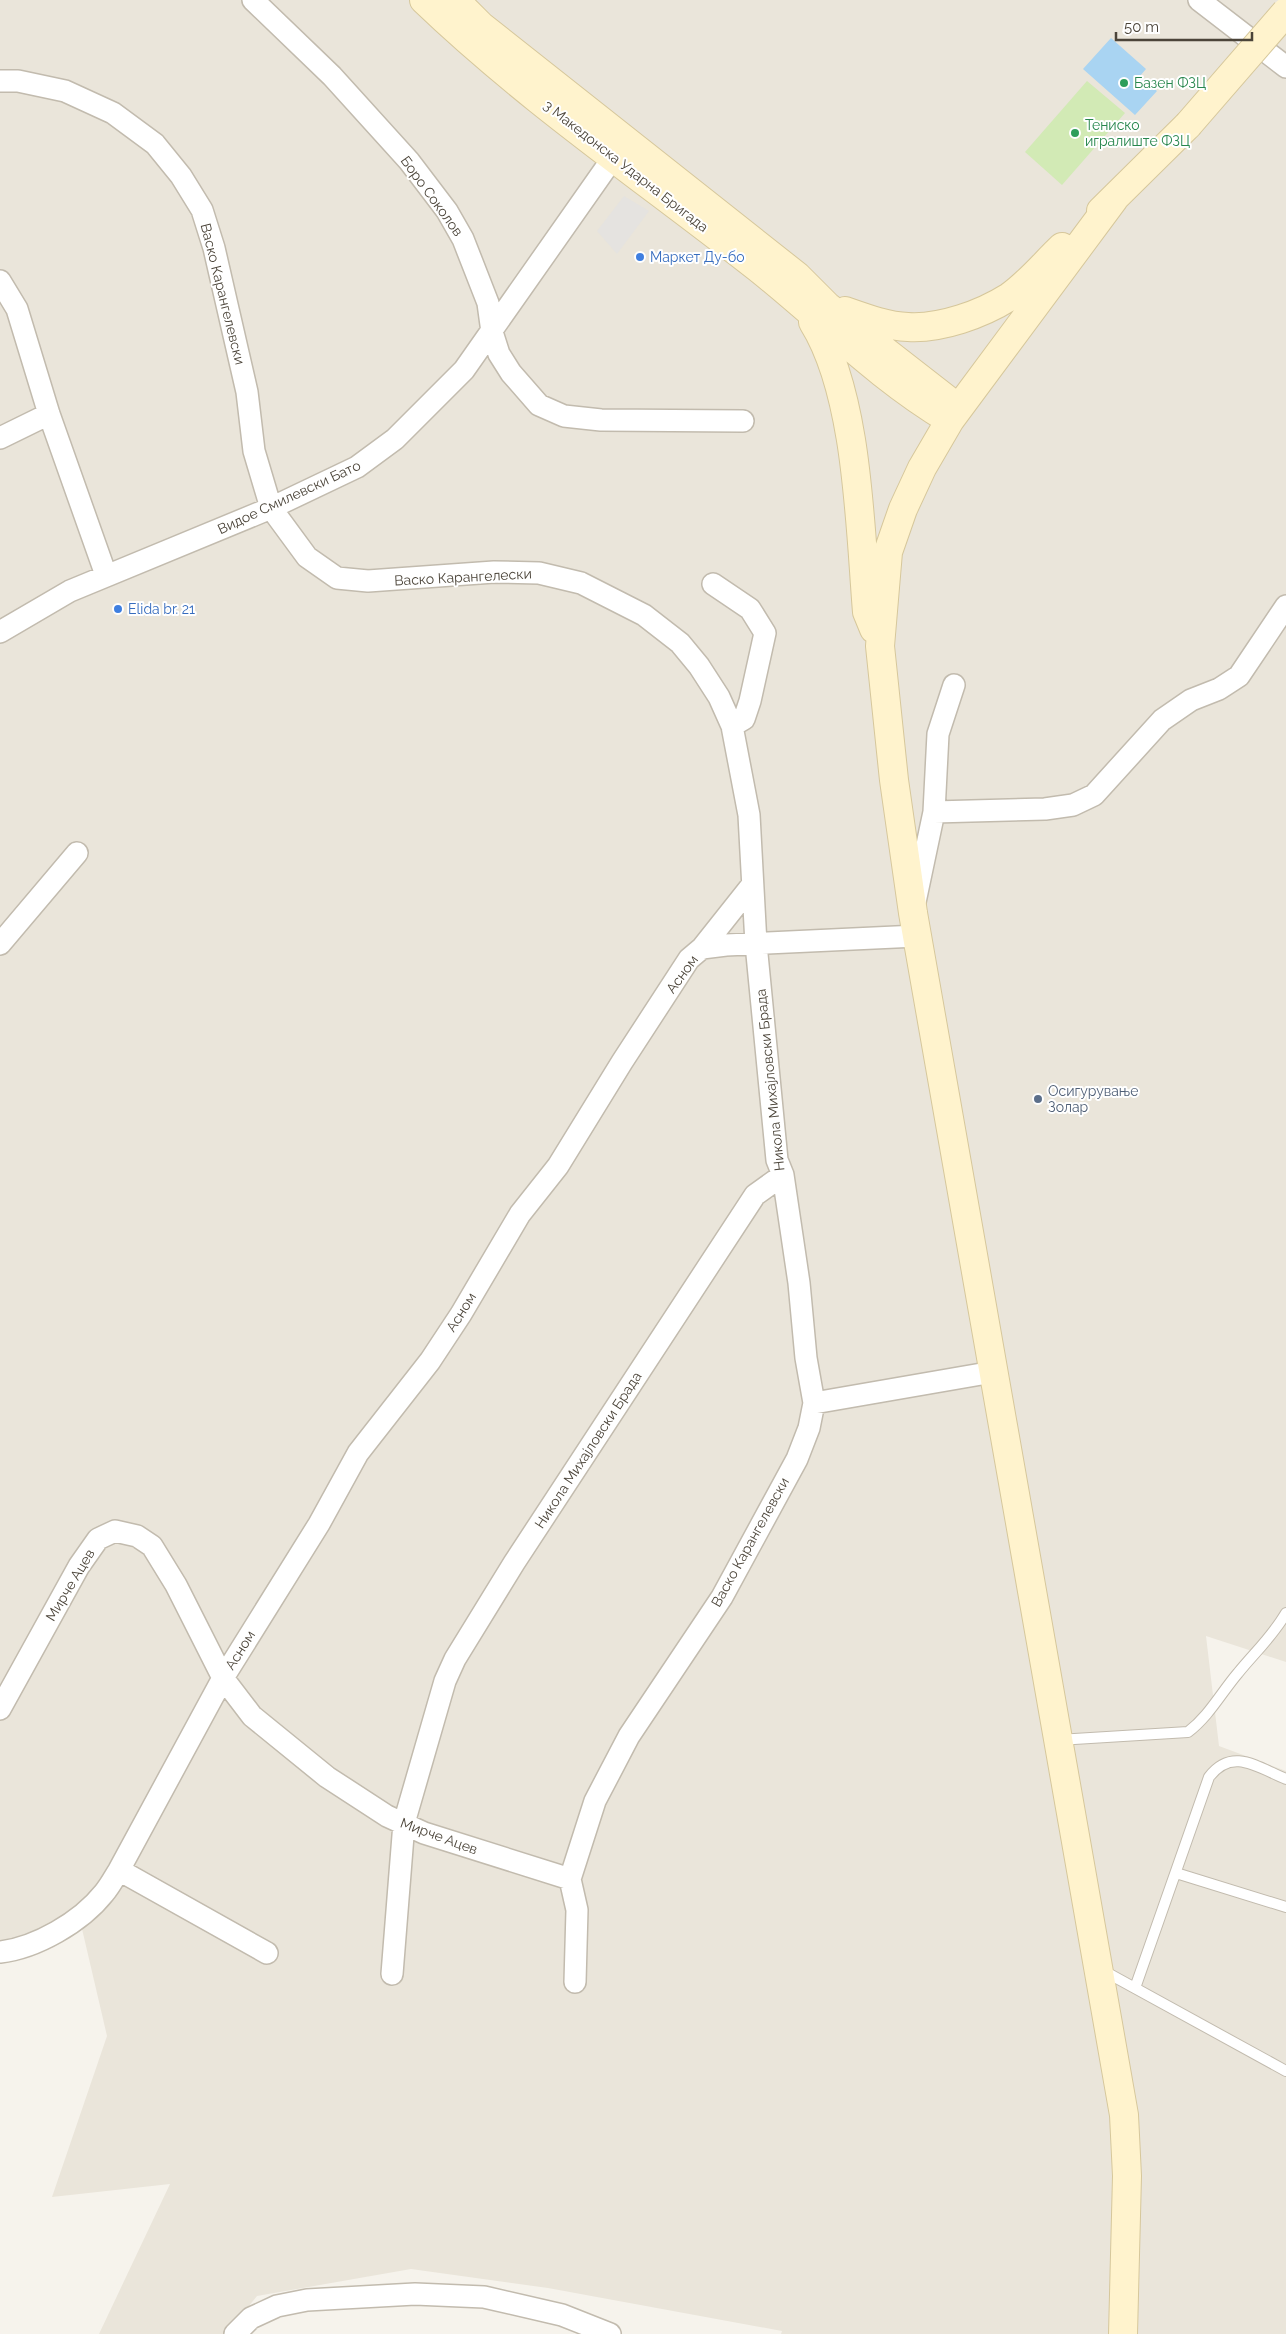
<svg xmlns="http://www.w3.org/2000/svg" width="1286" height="2334" font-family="Raleway,sans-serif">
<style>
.residential{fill:#eae5da}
.green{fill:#d2eab5}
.parking{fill:#e5e3e0}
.water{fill:#a9d4f2}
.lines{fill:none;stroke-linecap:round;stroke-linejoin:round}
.lane-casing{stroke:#c2bbae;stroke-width:12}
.street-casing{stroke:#c2bbae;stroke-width:24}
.secondary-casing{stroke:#d6c79b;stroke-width:30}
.lane{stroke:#fff;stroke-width:10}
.street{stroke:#fff;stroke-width:21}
.secondary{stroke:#fff3cd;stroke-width:28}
.secondary-bridge-casing{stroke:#d6c79b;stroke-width:30;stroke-linecap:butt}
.secondary-bridge{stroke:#fff3cd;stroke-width:28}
.leisure-dot{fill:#2e9e5b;stroke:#fff;stroke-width:2}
.shop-dot{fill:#3f7fe0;stroke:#fff;stroke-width:2}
.service-dot{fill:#5c6f8a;stroke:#fff;stroke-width:2}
.labels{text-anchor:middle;stroke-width:4;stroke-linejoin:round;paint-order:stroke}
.leisure-label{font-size:14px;fill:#27864d;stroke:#fff;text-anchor:start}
.street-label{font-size:14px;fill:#4b4439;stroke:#fff}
.shop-label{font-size:14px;fill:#366cbe;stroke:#fff;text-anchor:start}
.service-label{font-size:14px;fill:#4e5e75;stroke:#fff;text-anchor:start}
</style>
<rect width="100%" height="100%" fill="#f6f3ec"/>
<path class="residential" d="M0,0h1286v1662l-80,-26 13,110 67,25v563h-505l1,-3 -234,-43 -137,-19 -154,27 -31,38h-127l71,-150 -118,13 55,-161 -28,-120 -79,36z"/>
<path class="green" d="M1087,81l38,32 -63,72 -37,-33z"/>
<path class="parking" d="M624,196l25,15 -32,43 -20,-23z"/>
<path class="water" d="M1111,38l35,31 -6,7 17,15 -22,24 -52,-46z"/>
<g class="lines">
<g class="lane-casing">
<path id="lane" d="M1058,1740l130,-8c21,-16 33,-39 50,-59 17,-21 34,-36 48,-60
M1176,1873l110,34
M1102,1970l184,101
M1135,1988l74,-211c23,-30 48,-10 77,2"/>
</g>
<g class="street-casing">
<path id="street" d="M253,0l79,76 77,85 38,50 16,28 25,64 4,29 7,22 12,19 28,32 25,11 37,4 142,1
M1199,0l87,67
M0,81h18l47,10 48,22 42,31 26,32 21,34 12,38 33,144 7,59 17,57 36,49 30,21 31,3 126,-9 45,1 42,10 63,32 36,28 19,23 20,31 13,29 17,89 7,129 21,216 6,15 -28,20 -241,368 -59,96 -10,22 -41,142 -12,151
M0,281l17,28 32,105 57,161
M0,438l49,-24
M713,584l37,25 15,24 -15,68 -6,18 -12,7
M0,632l70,-41 201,-83 86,-41 38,-28 69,-69 158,-225
M934,812l111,-3 28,-4 21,-10 68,-75 29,-20 28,-11 20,-13 47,-70
M915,902l19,-90 4,-78 16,-49
M0,944l77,-91
M702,948l24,-3 191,-9
M814,1403l179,-31
M0,1709l79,-143 19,-27 17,-8 22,5 15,10 24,39 47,93 29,38 75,61 60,39 37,17 146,46 7,31 -2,72
M119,1870l148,83
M570,1879l25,-78 34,-65 93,-139 75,-138 12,-31 5,-25 -8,-45 -7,-75 -16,-108
M0,1952c36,-4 81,-30 104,-59 6,-7 10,-15 15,-23l104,-192 96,-154 39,-71 72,-92 31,-47 59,-100 38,-48 64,-104 67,-103 13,-11 50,-63
M235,2334l16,-16 26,-12 30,-6 108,-6 69,3 78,18 48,19"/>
</g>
<g class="secondary-casing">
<path id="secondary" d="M424,0c103,99 222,180 334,268 64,51 121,110 192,152
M455,0l26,26 316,250 30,30 131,102
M1114,199l-164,221 -28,48 -19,41 -15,43 -8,94 14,134 19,133 211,1202 3,61 -4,158
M1101,211l87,-86
M845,311c20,7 41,15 63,16 33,2 74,-13 101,-30 19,-13 36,-34 53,-50
M813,322c45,72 47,205 54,290l7,17"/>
</g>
<use href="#lane" class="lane"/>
<use href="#street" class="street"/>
<use href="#secondary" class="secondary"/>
<g class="secondary-bridge-casing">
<path id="secondary-bridge" d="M1188,125l98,-113"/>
</g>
<use href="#secondary-bridge" class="secondary-bridge"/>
</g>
<g class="leisure-dot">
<circle cx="1124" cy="83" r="5"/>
<circle cx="1075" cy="133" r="5"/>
</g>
<g class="shop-dot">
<circle cx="640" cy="257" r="5"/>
<circle cx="118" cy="609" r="5"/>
</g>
<circle class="service-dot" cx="1038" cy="1099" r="5"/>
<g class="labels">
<g class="leisure-label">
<text x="1134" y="88">Базен ФЗЦ</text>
<text x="1085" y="130">Тениско<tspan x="1085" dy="16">игралиште ФЗЦ</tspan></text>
</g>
<g class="street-label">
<text transform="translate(626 166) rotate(38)" y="5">3 Македонска Ударна Бригада</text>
<text transform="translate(432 196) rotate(54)" y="5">Боро Соколов</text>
<text transform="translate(223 294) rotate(76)" y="5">Васко Карангелевски</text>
<text transform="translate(289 497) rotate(-25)" y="5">Видое Смилевски Бато</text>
<text transform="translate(463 577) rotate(-3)" y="5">Васко Карангелески</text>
<text transform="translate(682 974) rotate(-54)" y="5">Асном</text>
<text transform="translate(770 1080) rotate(-96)" y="5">Никола Михајловски Брада</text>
<text transform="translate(461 1312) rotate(-58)" y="5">Асном</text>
<text transform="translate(588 1450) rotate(-57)" y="5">Никола Михајловски Брада</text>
<text transform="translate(750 1542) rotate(-61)" y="5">Васко Карангелевски</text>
<text transform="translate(70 1585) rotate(-59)" y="5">Мирче Ацев</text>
<text transform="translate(240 1650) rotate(-58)" y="5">Асном</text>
<text transform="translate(439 1836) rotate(20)" y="5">Мирче Ацев</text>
</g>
<g class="shop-label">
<text x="650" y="262">Маркет Ду-бо</text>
<text x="128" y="614">Elida br. 21</text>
</g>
<g class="service-label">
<text x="1048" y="1096">Осигурување<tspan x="1048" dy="16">Золар</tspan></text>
</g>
</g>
<path d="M1116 32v8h136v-8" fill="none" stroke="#4b4439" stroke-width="2.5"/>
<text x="1124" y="32" font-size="15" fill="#4b4439" stroke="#ffffff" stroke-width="4" paint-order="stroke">50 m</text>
</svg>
